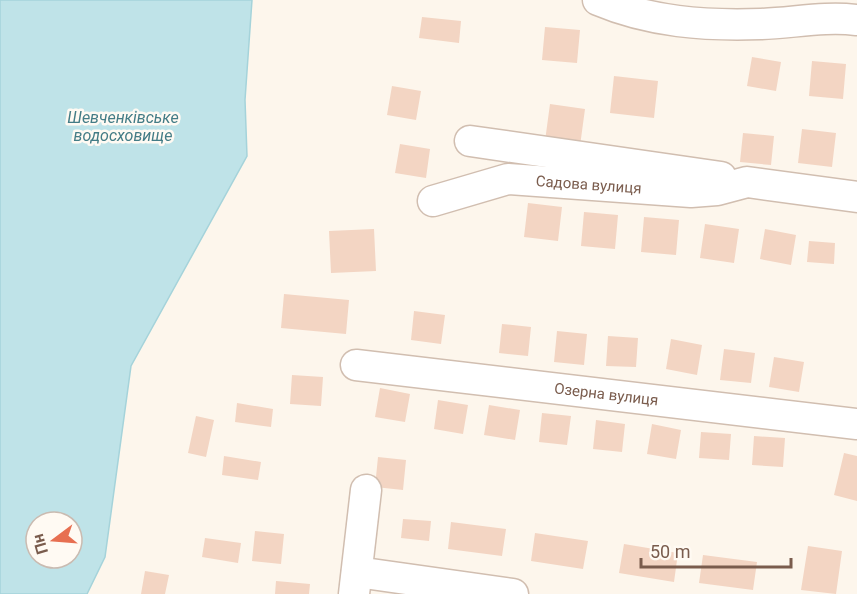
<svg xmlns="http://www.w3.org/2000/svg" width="857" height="594" font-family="Roboto,sans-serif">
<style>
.water{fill:#bfe3e8;stroke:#a5d3da;stroke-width:1.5;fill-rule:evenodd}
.building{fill:#f3d5c3}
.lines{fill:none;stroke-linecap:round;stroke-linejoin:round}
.minor-casing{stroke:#d1beb0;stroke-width:33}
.minor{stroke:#fff;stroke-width:30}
.labels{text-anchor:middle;stroke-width:5;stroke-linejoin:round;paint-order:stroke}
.street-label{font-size:15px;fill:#7a5c4d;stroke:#fffaf3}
.water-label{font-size:16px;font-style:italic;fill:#437c86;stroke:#fffaf3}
</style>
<rect width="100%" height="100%" fill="#fdf6ec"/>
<path class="water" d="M0,0h252l-7,100 2,56 -116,210 -26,191 -18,37h-87zM36,522h36v36h-36z"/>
<path class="building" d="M422,17l39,4 -2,22 -40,-5z
M545,27l35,3 -3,33 -35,-3z
M752,57l29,5 -5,29 -29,-5z
M812,61l34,3 -3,35 -34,-3z
M614,76l44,5 -4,37 -44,-5z
M392,86l29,5 -5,29 -29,-5z
M550,104l35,5 -5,37 -35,-5z
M802,129l34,4 -4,34 -34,-4z
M743,133l31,3 -3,29 -31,-3z
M400,144l30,5 -4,29 -31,-5z
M528,203l34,4 -4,34 -34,-4z
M584,212l34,3 -3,34 -34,-3z
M644,217l35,3 -3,35 -35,-3z
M705,224l34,5 -5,34 -34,-5z
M374,229l2,42 -45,2 -2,-42z
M765,229l31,6 -5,30 -31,-6z
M809,241l26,2 -1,21 -27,-2z
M284,294l65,6 -3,34 -65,-6z
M414,311l31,4 -4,29 -30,-4z
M502,324l29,3 -3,29 -29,-3z
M557,331l30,3 -3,31 -30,-3z
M608,336l30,2 -2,29 -30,-1z
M671,339l31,6 -5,30 -31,-6z
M724,349l31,4 -4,30 -31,-3z
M774,357l30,5 -5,30 -30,-5z
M292,375l31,2 -2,29 -31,-2z
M380,388l30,6 -5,28 -30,-5z
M438,400l30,5 -5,29 -29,-5z
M237,403l36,6 -2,18 -36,-5z
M489,405l31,5 -5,30 -31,-5z
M542,413l29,3 -4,29 -28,-3z
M196,416l18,4 -8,37 -18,-4z
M596,420l29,4 -3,28 -29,-3z
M652,424l29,6 -5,29 -29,-5z
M701,432l30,2 -2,26 -30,-2z
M754,436l31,2 -2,29 -31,-2z
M844,453l13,3v45l-23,-6z
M224,456l37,6 -3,18 -36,-5z
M378,457l28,3 -3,30 -28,-3z
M403,519l28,2 -2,20 -28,-3z
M451,522l55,7 -4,27 -54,-7z
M255,531l29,3 -3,30 -29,-3z
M535,533l53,8 -5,28 -52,-8z
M205,538l36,5 -3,20 -36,-6z
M624,544l54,9 -4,29 -55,-9z
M808,546l34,5 -6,43 -35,-4z
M703,555l54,7 -4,28 -54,-7z
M145,571l24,4 -4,19h-24z
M276,581l34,3 -1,10h-34z"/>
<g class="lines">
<g class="minor-casing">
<g id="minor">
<path d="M598,0c52,22 107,26 163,24 32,-1 63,-8 96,-4"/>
<path d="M470,141l251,36"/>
<path id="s1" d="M433,201l75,-22 183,13 26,-2 30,-8 110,15"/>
<path id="s2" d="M356,365l501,59"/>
<path d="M357,572l156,22"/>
<path d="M354,594l12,-104"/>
</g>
</g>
<use href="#minor" class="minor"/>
</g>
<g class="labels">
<g class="street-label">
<text dy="5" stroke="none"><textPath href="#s1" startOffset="159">Садова вулиця</textPath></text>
<text dy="5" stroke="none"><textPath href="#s2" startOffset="252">Озерна вулиця</textPath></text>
</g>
<g class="water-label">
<text x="123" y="123">Шевченківське<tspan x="123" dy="18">водосховище</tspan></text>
</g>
</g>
<g transform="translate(54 540) rotate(254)"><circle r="28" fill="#fffaf3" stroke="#cabbb1" stroke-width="1.5"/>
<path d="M0-4.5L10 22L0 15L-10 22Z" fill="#e76f51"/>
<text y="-9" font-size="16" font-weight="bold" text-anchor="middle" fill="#7a5c4d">Пн</text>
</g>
<path d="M641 558v9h150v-9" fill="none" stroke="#7a5c4d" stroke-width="3"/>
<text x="650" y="558" font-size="18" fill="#7a5c4d" stroke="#fffaf3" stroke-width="4.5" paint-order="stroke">50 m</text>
</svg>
